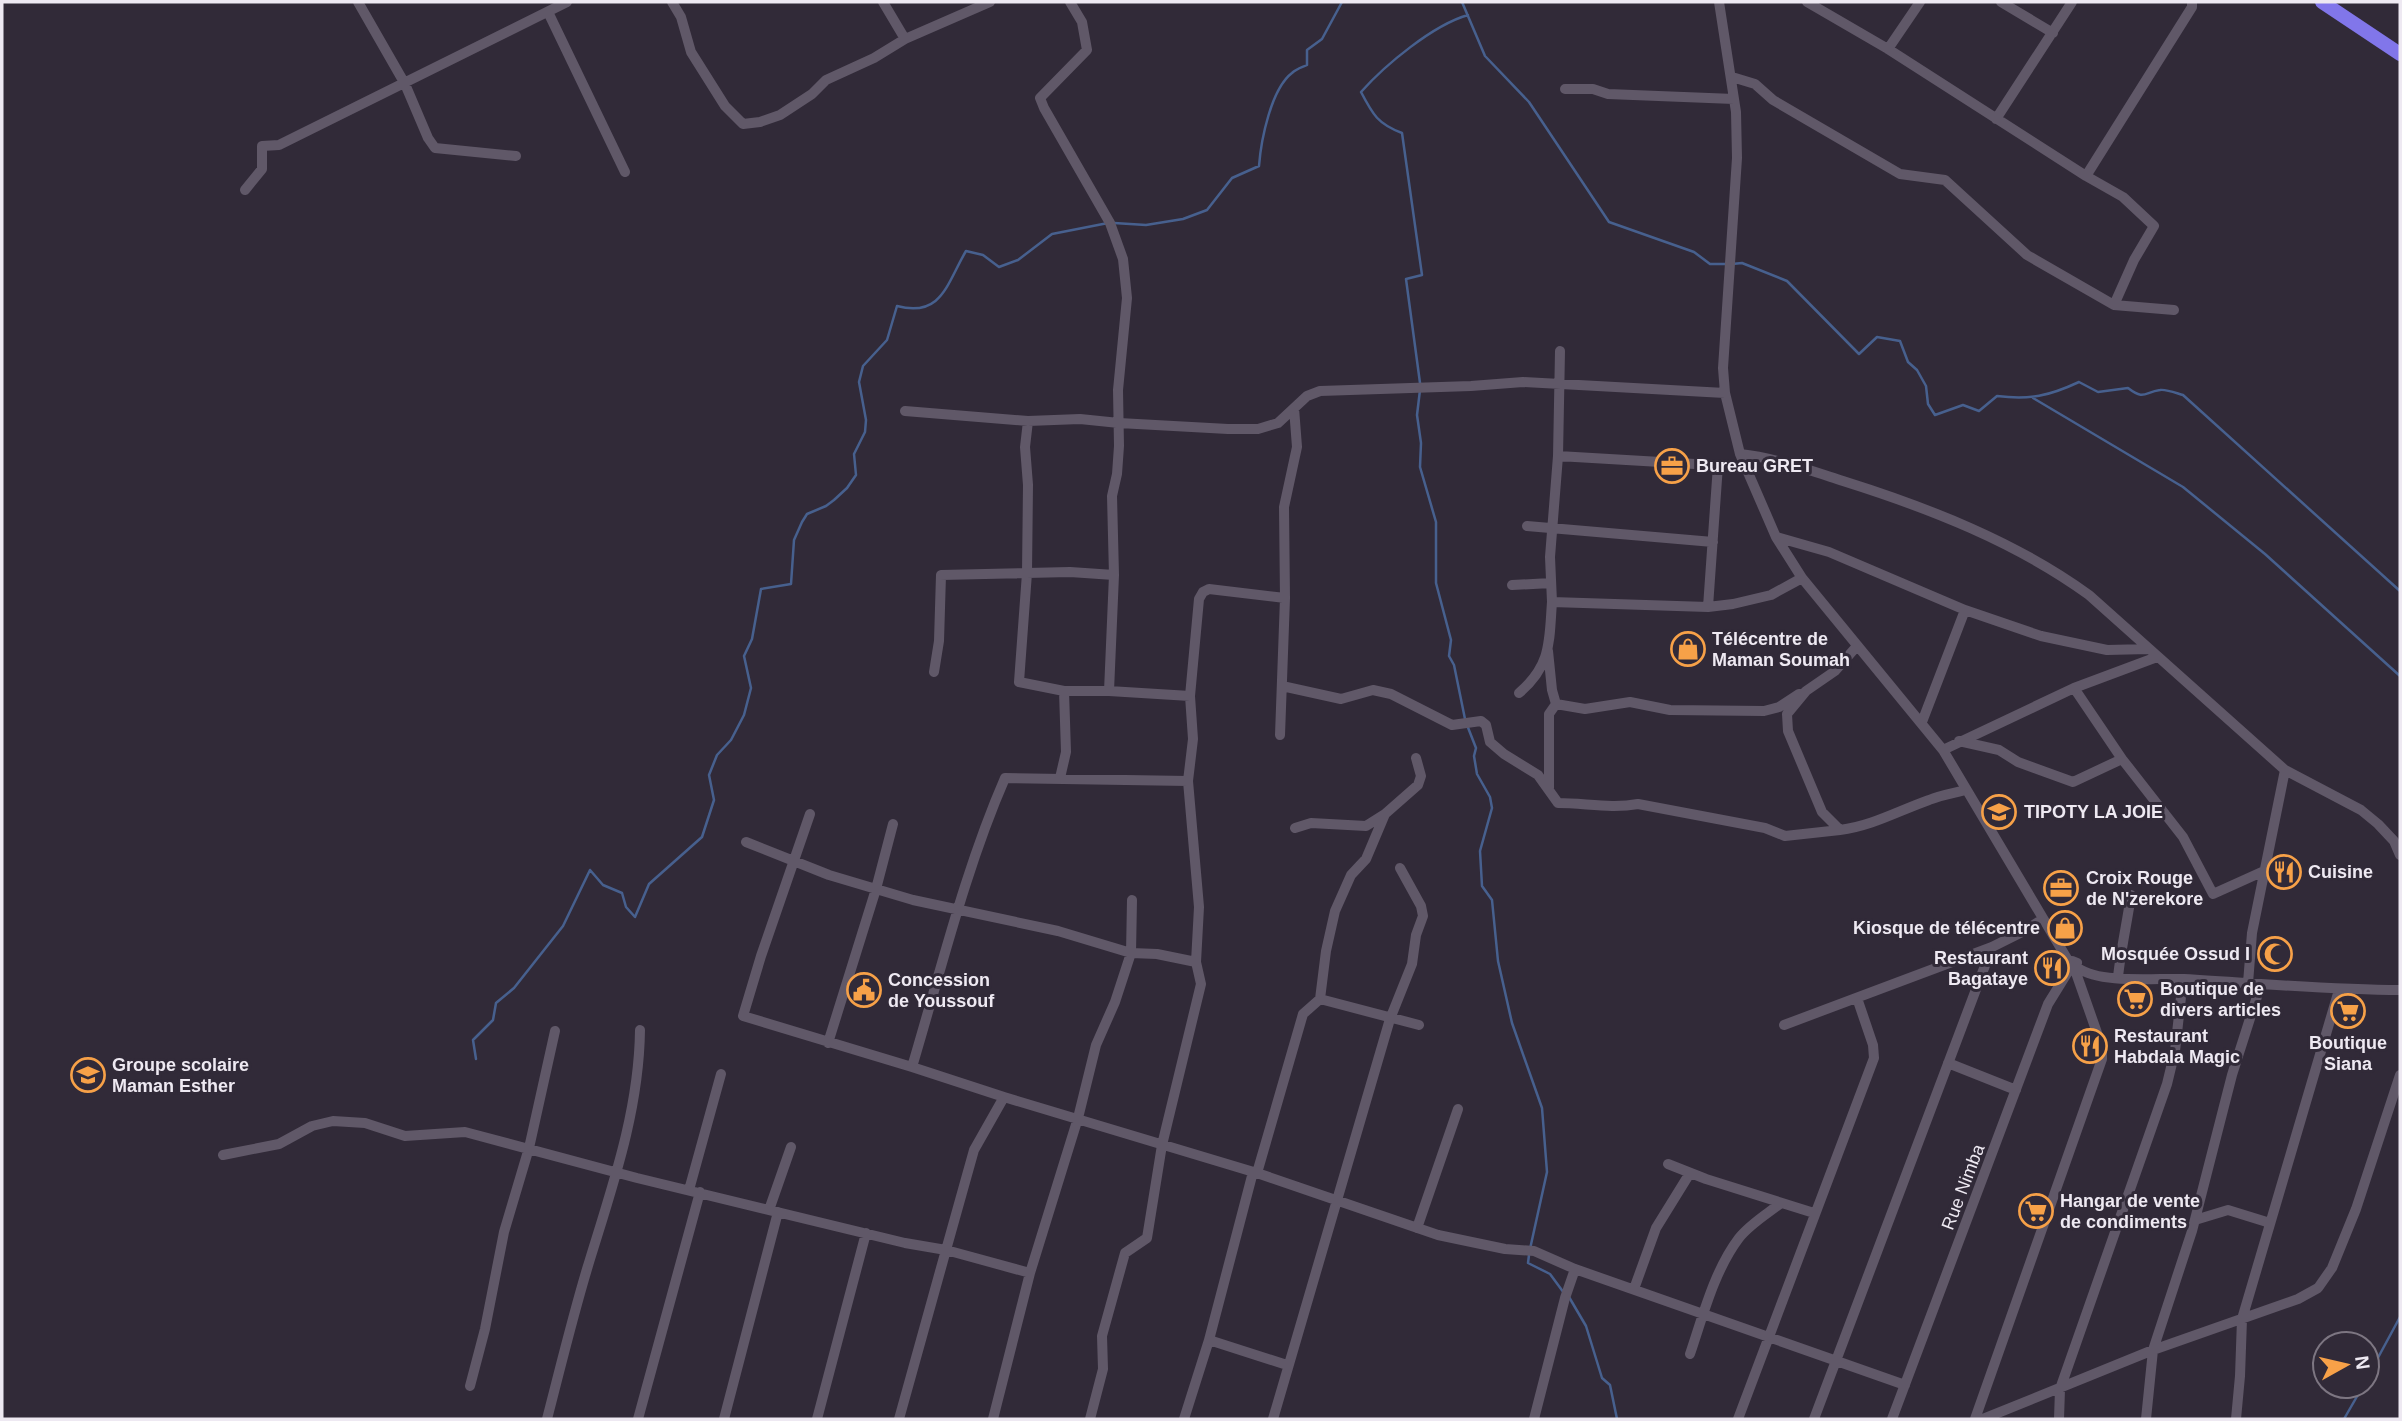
<svg xmlns="http://www.w3.org/2000/svg" width="2402" height="1421" font-family="Arial,sans-serif">
<style>
.lines{fill:none;stroke-linecap:round;stroke-linejoin:round}
.stream{stroke:#47608e;stroke-width:2.5}
.minor{stroke:#605868;stroke-width:10}
.highway{stroke:#8176ea;stroke-width:14}
.labels{text-anchor:middle;stroke-width:6;stroke-linejoin:round;paint-order:stroke}
.poi-label{font-size:18px;font-weight:bold;fill:#eee9f2;stroke:#312a38;text-anchor:start}
.street-label{font-size:18px;fill:#eee9f2;stroke:#312a38}
</style>
<rect width="100%" height="100%" fill="#312a38"/>
<g class="lines">
<path class="stream" d="M1462,2l23,54 44,46 80,120 85,30 16,12h15
M1114,223l32,2 37,-6 24,-9 25,-32 27,-12c2,-26 12,-77 33,-93 4,-4 11,-6 15,-8v-15l15,-11 20,-37
M1732,264l10,-1 45,18 72,73 18,-17 23,4 8,21 9,8 9,16 2,18 7,11 28,-10 16,6 18,-15c33,4 52,0 82,-14l19,10 30,-4c17,13 16,4 32,2 6,-1 16,3 23,5l217,196
M1420,383l-14,-104 16,-4 -20,-142c-24,-9 -29,-18 -41,-41 24,-27 72,-67 107,-77
M1420,390l-3,25 4,28 -1,24 16,55v61l15,57 -2,16 5,9 11,54
M2033,398l150,89 82,67 135,122
M1467,725l9,23 -2,8 3,18 13,23 2,11 -12,43 2,35 10,14 6,61 14,62 30,85 5,64 -17,77
M476,1059l-3,-19 20,-20 3,-17 18,-15 49,-62 27,-56 13,15 19,8 4,14 9,10 14,-33 53,-47 12,-37 -5,-25 8,-20 14,-15 13,-25 7,-27 -7,-32 8,-17 9,-50 30,-5 3,-44 8,-18 5,-8 19,-8 8,-6 13,-12 9,-13 -2,-21 11,-22 1,-12 -7,-38 4,-16 24,-26 10,-34c45,12 50,-23 69,-55l17,4 16,12 19,-7 34,-26 56,-11
M1529,1255l-1,8 22,11 14,19
M1569,1297l17,29 16,52 8,7 7,34
M2367,1378l33,-61
M2344,1419l19,-33"/>
<path class="minor" d="M358,2l47,82 23,54 7,10 81,8
M672,2l9,15 10,35 34,54 18,18 17,-2 20,-7 32,-21 14,-14 48,-22 31,-19 85,-37
M883,2l22,37
M1070,2l12,20 5,28 -47,48 4,10 66,115 13,36 4,39 -9,92 1,56 -2,28 -5,22 2,79 -5,116
M1719,2l17,110 1,46 -14,210 2,25 15,61 36,83 26,41 141,172 126,212
M1807,2l81,47 198,127 37,21 31,29 -20,34 -20,45
M2001,2l52,31
M548,12l77,160
M1888,49l32,-47
M1732,77l23,7 18,16 127,74 45,6 82,75 87,50 60,5
M1565,89h28l15,5 126,5
M1996,119l76,-117
M2086,176l106,-169v-5
M245,190l17,-21v-23l17,-1 288,-143
M1560,351l-2,105 -8,101 2,45 156,5 25,-3 38,-9 31,-17
M905,411l123,10 52,-2 39,4 109,6h30l20,-6 29,-27 13,-5 151,-5 52,-4 202,11
M1740,454c36,4 69,16 103,27 86,27 173,61 246,114l196,175 76,40 17,14 16,17 6,14
M1558,456l188,11
M1527,526l186,16
M1776,537l53,15 136,58 76,26 66,14 41,-1
M1512,585l39,-2
M1708,607l10,-142
M1857,646l-22,25 -29,20 -19,23 1,17 34,81 18,18c32,-4 58,-19 89,-30 12,-5 25,-7 37,-10
M1548,651l4,39 4,14 29,5 45,-7 40,8 94,1 15,-4 20,-13
M934,672l5,-31 2,-66 129,-3 44,3
M1282,686l59,13 32,-9 18,4 61,31 29,-4 5,4 4,17 14,12 34,21 20,28c27,0 53,6 80,1l127,24 20,8 55,-6
M2074,688l48,71 61,78 30,57 51,-23
M1519,693c33,-28 30,-52 33,-91
M1190,696l9,-97 4,-7 6,-3 76,9
M1922,722l43,-112
M1280,735l5,-137 -1,-91 13,-60 -3,-39
M1959,741l40,9 19,12 55,20 49,-23
M1943,750l131,-62 83,-31
M1060,778l6,-26 -2,-61
M1549,788v-74l7,-10
M810,814l-49,142 -18,60 169,51
M1295,828l16,-5 55,3 19,-12 33,-29 3,-9 -5,-18
M746,842l83,33 84,25 145,31 73,22 26,1 39,8 3,-55 -11,-126 5,-42 -3,-43 -81,-5h-45l-45,-9 8,-109 1,-88 -3,-38 3,-26
M2078,968c23,16 77,10 106,11 72,4 144,11 216,11
M2118,977c3,-28 9,-54 13,-82
M2248,983l4,-50 33,-163
M1320,999l6,-48 9,-40 16,-36 15,-16 19,-45
M1784,1025l208,-78 32,-16 19,-12
M828,1043l48,-154 17,-65
M1948,1063l68,27
M1004,1097l-92,-30c29,-97 53,-197 93,-289l183,3
M223,1155l56,-11 33,-18 21,-5 32,2 40,13 60,-4 172,46 268,65 41,7 28,-100 30,-53 253,76 181,62 67,14 29,2 41,18 330,116
M1668,1164l38,15 108,34
M1253,1172l-44,168 78,25
M1257,1173l46,-159 17,-15 99,26
M689,1190l32,-116
M769,1210l22,-63
M2195,1220l33,-10 42,13
M1417,1228l41,-119
M1634,1289l22,-61 34,-55
M1690,1354c13,-38 24,-83 49,-116 11,-14 28,-24 42,-35
M470,1386l15,-57 19,-97 25,-84 26,-117
M547,1419c13,-50 25,-100 40,-150 24,-79 52,-156 53,-239
M638,1419l62,-227
M724,1419l54,-207
M817,1419l49,-186
M899,1419l47,-169 84,23
M993,1419l37,-146 48,-155 18,-73 19,-43 16,-49 1,-53
M1090,1419l13,-50 -1,-33 23,-83 22,-15 15,-93 39,-161 -5,-22
M1184,1419l25,-79
M1273,1419l117,-400 22,-55 4,-29 7,-19 -2,-10 -21,-38
M1534,1419l31,-121 10,-29
M1738,1419l136,-361 -1,-13 -16,-47
M1814,1419l178,-472
M1892,1419l156,-415 21,-34 -1,-7 4,-2 5,2 -2,7h-6
M1975,1419l127,-360v-12l-27,-77
M1983,1419l170,-69 145,-51 20,-11 14,-20 24,-59 44,-134
M2059,1419l1,-30 107,-305 8,-33 8,-72
M2146,1419l7,-69 39,-119 40,-156 29,-91
M2236,1419l4,-43 2,-57 97,-329"/>
<path class="highway" d="M2322,2l78,52"/>
</g>
<defs>
<g id="office-ring" transform="scale(1.75)"><circle r="9.5" fill="#312a38" stroke="#f7a148" stroke-width="1.5"/><path d="M-6-3h4V-5.5h4V-3h4V5H-6ZM-1-4.5V-3h2v-1.5ZM-6 0V1H6V0Z" fill="#f7a148"/></g>
<g id="shop-ring" transform="scale(1.75)"><circle r="9.5" fill="#312a38" stroke="#f7a148" stroke-width="1.5"/><path d="M-5-2.5h2.3a2.7 3.5 0 0 1 5.4 0H5L5.5 6h-11ZM-1.5-2.5h3a1.5 2.3 0 0 0-3 0Z" fill="#f7a148"/></g>
<g id="school-ring" transform="scale(1.75)"><circle r="9.5" fill="#312a38" stroke="#f7a148" stroke-width="1.5"/><path d="M0-5L7-2L0 1L-7-2ZM-4 1L0 2.5L4 1V4Q0 6-4 4Z" fill="#f7a148"/></g>
<g id="restaurant-ring" transform="scale(1.75)"><circle r="9.5" fill="#312a38" stroke="#f7a148" stroke-width="1.5"/><path d="M-5-6h1v4h1v-4h1v4h1v-4h1v5L-1.5 .5V6h-2V.5L-5-1ZM5-6V6H3V1.5H1.5Q1.5-4 5-6Z" fill="#f7a148"/></g>
<g id="mosque-ring" transform="scale(1.75)"><circle r="9.5" fill="#312a38" stroke="#f7a148" stroke-width="1.5"/><path d="M3.5-4.9A6 6 0 1 0 3.5 4.9A5 5 0 1 1 3.5-4.9Z" fill="#f7a148"/></g>
<g id="civic-ring" transform="scale(1.75)"><circle r="9.5" fill="#312a38" stroke="#f7a148" stroke-width="1.5"/><path d="M-.6-6.5H3V-4.5H.6V-3L4-1V1h2V6H-6V1h2V-1L-.6-3ZM-1.2 2.5V6h2.4V2.5Z" fill="#f7a148"/></g>
<g id="supermarket-ring" transform="scale(1.75)"><circle r="9.5" fill="#312a38" stroke="#f7a148" stroke-width="1.5"/><path d="M-6-5.5h2.5l.6 2H6L4.5 2H-2.5L-4.4-4H-6ZM-1.5 3.2a1.3 1.3 0 1 0 .1 0ZM3 3.2a1.3 1.3 0 1 0 .1 0Z" fill="#f7a148"/></g>
</defs>
<g fill-rule="evenodd">
<use href="#office-ring" x="1672" y="466"/>
<use href="#shop-ring" x="1688" y="649"/>
<use href="#school-ring" x="1999" y="812"/>
<use href="#restaurant-ring" x="2284" y="872"/>
<use href="#office-ring" x="2061" y="888"/>
<use href="#shop-ring" x="2065" y="928"/>
<use href="#mosque-ring" x="2275" y="954"/>
<use href="#restaurant-ring" x="2052" y="968"/>
<use href="#civic-ring" x="864" y="990"/>
<use href="#supermarket-ring" x="2135" y="999"/>
<use href="#supermarket-ring" x="2348" y="1011"/>
<use href="#restaurant-ring" x="2090" y="1046"/>
<use href="#school-ring" x="88" y="1075"/>
<use href="#supermarket-ring" x="2036" y="1211"/>
</g>
<g class="labels">
<g class="poi-label">
<text x="1696" y="472">Bureau GRET</text>
<text x="1712" y="645">Télécentre de<tspan x="1712" dy="21">Maman Soumah</tspan></text>
<text x="2024" y="818">TIPOTY LA JOIE</text>
<text x="2308" y="878">Cuisine</text>
<text x="2086" y="884">Croix Rouge<tspan x="2086" dy="21">de N'zerekore</tspan></text>
<text x="2040" y="934" text-anchor="end">Kiosque de télécentre</text>
<text x="2250" y="960" text-anchor="end">Mosquée Ossud I</text>
<text x="2028" y="964" text-anchor="end">Restaurant<tspan x="2028" dy="21">Bagataye</tspan></text>
<text x="888" y="986">Concession<tspan x="888" dy="21">de Youssouf</tspan></text>
<text x="2160" y="995">Boutique de<tspan x="2160" dy="21">divers articles</tspan></text>
<text x="2114" y="1042">Restaurant<tspan x="2114" dy="21">Habdala Magic</tspan></text>
<text x="2348" y="1049" text-anchor="middle">Boutique<tspan x="2348" dy="21">Siana</tspan></text>
<text x="112" y="1071">Groupe scolaire<tspan x="112" dy="21">Maman Esther</tspan></text>
<text x="2060" y="1207">Hangar de vente<tspan x="2060" dy="21">de condiments</tspan></text>
</g>
<g class="street-label">
<text transform="translate(1963 1187) rotate(-69)" y="6">Rue Nimba</text>
</g>
</g>
<rect width="2402" height="1421" fill="none" stroke="#eee9f2" stroke-width="7"/>
<g transform="translate(2346 1365) rotate(82)"><circle r="33" fill="#312a38" stroke="#7d7682" stroke-width="2"/>
<path d="M0-5L12 26L0 18L-12 26Z" fill="#f7a148"/>
<text y="-10" font-size="19" font-weight="bold" text-anchor="middle" fill="#eee9f2">N</text>
</g>
</svg>
